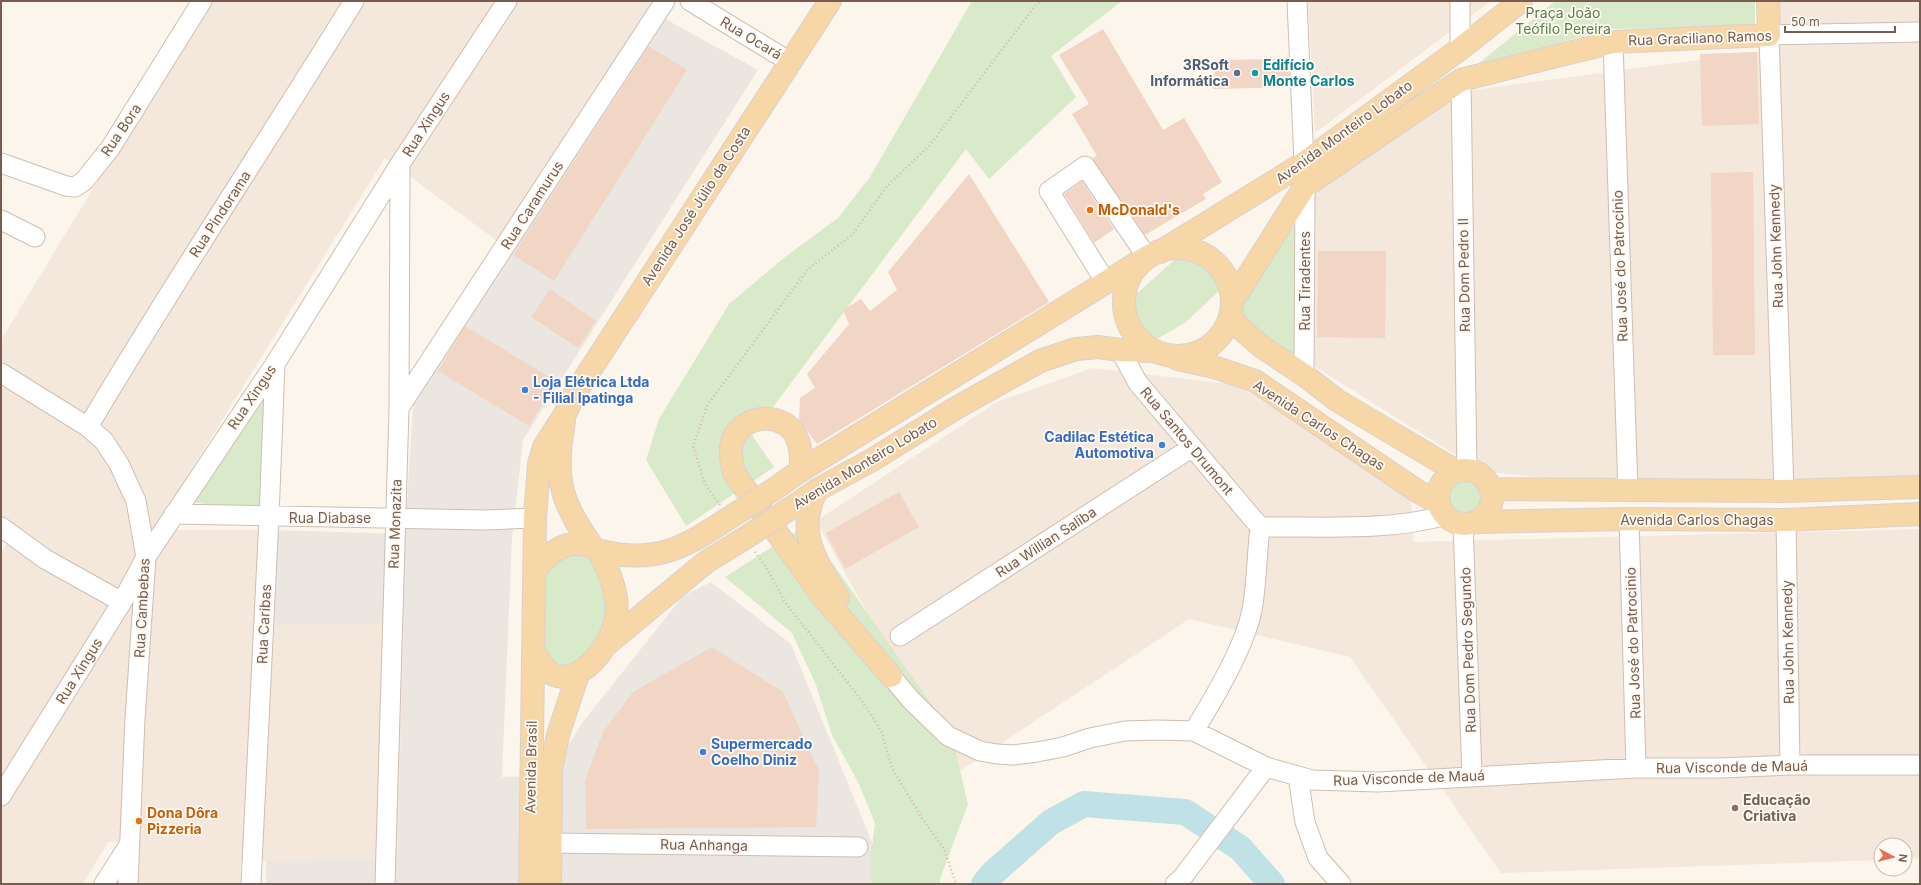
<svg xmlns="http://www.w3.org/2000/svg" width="1921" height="885" font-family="Inter,sans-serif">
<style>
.residential{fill:#f4e7db}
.industrial{fill:#ece6e1}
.green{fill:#d8eaca}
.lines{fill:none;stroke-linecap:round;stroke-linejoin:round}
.river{stroke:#c0e2e6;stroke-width:26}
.building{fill:#f1d5c5}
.minor-casing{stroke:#cfbeb1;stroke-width:21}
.major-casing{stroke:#d9d1ce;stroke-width:24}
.path{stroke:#d7b8a7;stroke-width:2.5;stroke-dasharray:1 3;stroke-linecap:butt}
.minor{stroke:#fff;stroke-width:19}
.major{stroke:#f7d7a8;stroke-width:22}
.major-bridge-casing{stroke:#d9d1ce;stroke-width:24;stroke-linecap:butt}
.major-bridge{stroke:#f7d7a8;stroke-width:22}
.service-dot{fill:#5c6f8a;stroke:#fefaf3;stroke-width:1.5}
.culture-dot{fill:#0f9aa8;stroke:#fefaf3;stroke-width:1.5}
.food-dot{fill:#e8710a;stroke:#fefaf3;stroke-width:1.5}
.shop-dot{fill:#3f7fe0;stroke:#fefaf3;stroke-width:1.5}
.education-dot{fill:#8d6e63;stroke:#fefaf3;stroke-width:1.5}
.labels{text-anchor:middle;stroke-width:3.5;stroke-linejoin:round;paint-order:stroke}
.park-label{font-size:14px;fill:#587d47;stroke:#fefaf3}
.street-label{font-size:14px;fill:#785c4f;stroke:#fefaf3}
.service-label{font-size:14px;font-weight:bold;fill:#4e5e75;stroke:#fefaf3;text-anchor:end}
.culture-label{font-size:14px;font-weight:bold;fill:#0d838f;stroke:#fefaf3;text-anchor:start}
.food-label{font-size:14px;font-weight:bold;fill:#c56008;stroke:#fefaf3;text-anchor:start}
.shop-label{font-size:14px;font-weight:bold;fill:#366cbe;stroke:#fefaf3;text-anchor:start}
.education-label{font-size:14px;font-weight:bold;fill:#785e54;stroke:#fefaf3;text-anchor:start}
</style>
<rect width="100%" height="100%" fill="#fcf5ec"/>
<path class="residential" d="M207,1h461l-157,250 -126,-93 -231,372h116l-1,95 135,-1 -7,236 -156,1 -1,23h-104l2,-44 -30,2 -25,42h-82v-330l12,-23 -12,-10v-181z
M1308,1h183l-176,132z
M1778,1h142v475l-329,7 -110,-12 -173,-109 -2,-163 160,-108 313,-42z
M1092,368l145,17 174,110 2,47 507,-13v329l-15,1v-14h-24v15l-380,13 -151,-216 -161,-38 -232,154 -141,-252 181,-119z"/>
<path class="industrial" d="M660,16l98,54 -235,370 -11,98 -10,239 47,-1 33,-53 101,-127 28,-14 80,62 98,240h-623v-23l131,-2 7,-235 -135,1 1,-95 135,4 8,-129z"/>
<path class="green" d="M972,1h150l-71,55 25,41 -87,82 -23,-30 -214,286 22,32 -88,59 -40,-66 13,-41 70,-115 56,-47 53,-39 32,-41z
M1555,1h200v26l-149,2 -134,40z
M1300,222l-4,133 -20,-6 -37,-36 -1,-7 43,-66z
M1182,253c19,4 26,12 39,26v10l-35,33 -27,16h-13c-14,-16 -15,-18 -14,-40z
M266,391l-3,120 -73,-9z
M1443 496a21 21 0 1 1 42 0a21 21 0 1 1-42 0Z
M808,524l-1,3 144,205 17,72 -28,75v5h-68l-2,-19 5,-42 -17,-41 -26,-47 -16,-50 -24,-52 -67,-56z
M574,554l12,1 16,21 4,17 -2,29 -5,22 -25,23 -12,3 -21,-19 1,-76 8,-9z"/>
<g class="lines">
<path class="river" d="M984,884l9,-11 58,-51 33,-18 101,8 55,36 32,36"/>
</g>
<path class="building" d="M1103,29l60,101 21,-12 38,64 -19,12 3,5 -61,36 -53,-77 5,-2 -25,-42 17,-10 -30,-49z
M649,46l38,24 -133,211 -41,-26z
M1757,52l2,72 -57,2 -2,-72z
M1288,59l2,28 -77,2 2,-29z
M1753,172l2,183h-42l-2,-182z
M969,174l80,128 -232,142 -18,-24 1,-22 15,-10 -8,-14 42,-50 -6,-14 18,-11 9,12 27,-21 -9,-18z
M1082,181l32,48 -20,14 -30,-49z
M1318,251h68l-1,87 -68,-1z
M550,289l46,32 -18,27 -47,-31z
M465,326l91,55 -27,45 -91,-55z
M899,492l20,35 -74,42 -19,-36z
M712,647l71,45 36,79 -3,56 -230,2 -1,-48 18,-49 30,-40z"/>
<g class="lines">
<g class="minor-casing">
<path id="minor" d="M690,1l100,61
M1297,1l7,162
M1613,42l15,449
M1460,49v-48
M1461,80l6,391
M1,163l65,23 9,1 9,-6 27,-34 91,-146
M1,220l34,17
M1105,281l-56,-90 36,-25 62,91
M1120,350l18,33 122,144
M1,373l87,54 16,14 15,23 17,37 10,56 -11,162 -7,165
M1304,375l1,-189
M399,408l266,-407
M88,427c85,-144 178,-283 266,-426
M1784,491l-15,-456 151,-3
M174,514l311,6 50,-2
M1629,519l7,249
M1786,520l4,245
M1463,523l9,253
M1,527l44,32 77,43
M1260,527c61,-1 127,5 186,-12
M900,636l291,-188
M891,676l20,24 37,36 32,15 17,3 16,1 24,-3 26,-5 27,-9 35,-7 33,-1 36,1 72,36 46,13 66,2 258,-14h84l70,-3h130
M1194,731c20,-33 54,-89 59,-127 4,-26 4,-52 7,-77
M1298,776l7,46 13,36 23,26
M1,796l121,-194 24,-45 129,-193 125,-200 107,-163
M549,843l309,4
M104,884l25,-39
M251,884l18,-367 6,-153
M385,884l14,-476 1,-244
M1175,884l7,-6 84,-111"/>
</g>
<g class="major-casing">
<path id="major" d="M1124 302a54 54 0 1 1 108 0a54 54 0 1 1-108 0Z
M1160,252l144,-89 156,-114 61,-48
M1233,300l72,-114 156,-106 152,-38 156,-7 -1,-34
M1230,316l10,12 22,19 42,28 34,26 118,70
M1178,359l36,8 41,14 162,110 22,12
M564,421c-9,58 -6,76 28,125
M1438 497a27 27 0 1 1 54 0a27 27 0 1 1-54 0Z
M800,471c3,-15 0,-38 -15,-47 -19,-11 -46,-4 -53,18 -3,10 0,21 2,31l89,124 68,79
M1490,489l294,2 136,-4
M773,490l27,-19 347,-214
M817,490c-3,6 -6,12 -7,18 -10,31 12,64 28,89
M797,504l20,-14 55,-30 84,-52 84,-47 36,-12 22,-2 22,3 32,1
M1474,522l155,-3 157,1 134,-6
M600,551c54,13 82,-2 126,-31
M607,644l99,-82 36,-22
M533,651c6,8 10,18 19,23 28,14 58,-28 63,-52 4,-18 -1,-39 -9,-56 -8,-15 -7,-19 -25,-22 -19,-2 -35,12 -46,26
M530,884l5,-366 4,-54 5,-17 21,-33 9,-19 256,-394
M550,884l1,-114 7,-35 20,-61"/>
</g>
<path class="path" d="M720,505l-15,-21 -12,-38 15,-42 100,-135 44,-34 35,-49 42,-40 107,-141 6,-4
M755,552l11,15 19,35 74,95 22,33 11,38 30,50 22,31 12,35"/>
<use href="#minor" class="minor"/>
<use href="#major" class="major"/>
<g class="major-bridge-casing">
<path id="major-bridge" d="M726,520l47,-30
M742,540l55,-36"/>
</g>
<use href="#major-bridge" class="major-bridge"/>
</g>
<circle class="service-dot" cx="1237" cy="73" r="4"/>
<circle class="culture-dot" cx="1255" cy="73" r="4"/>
<g class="food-dot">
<circle cx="1090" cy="210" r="4"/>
<circle cx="139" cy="821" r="4"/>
</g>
<g class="shop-dot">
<circle cx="525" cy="390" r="4"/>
<circle cx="1162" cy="445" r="4"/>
<circle cx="703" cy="752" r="4"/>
</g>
<circle class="education-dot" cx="1735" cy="808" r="4"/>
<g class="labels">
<g class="park-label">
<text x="1563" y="18">Praça João<tspan x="1563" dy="16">Teófilo Pereira</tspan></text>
</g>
<g class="street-label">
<text transform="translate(751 38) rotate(31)" y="5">Rua Ocará</text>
<text transform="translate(1700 38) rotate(-2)" y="5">Rua Graciliano Ramos</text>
<text transform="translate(426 124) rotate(-57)" y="5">Rua Xingus</text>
<text transform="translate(121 130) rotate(-56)" y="5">Rua Bora</text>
<text transform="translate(1344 132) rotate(-36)" y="5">Avenida Monteiro Lobato</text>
<text transform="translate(532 205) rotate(-57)" y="5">Rua Caramurus</text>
<text transform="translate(696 206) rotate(-57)" y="5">Avenida José Júlio da Costa</text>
<text transform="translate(220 214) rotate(-57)" y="5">Rua Pindorama</text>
<text transform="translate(1776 246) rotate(-92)" y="5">Rua John Kennedy</text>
<text transform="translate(1620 266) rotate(-92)" y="5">Rua José do Patrocínio</text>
<text transform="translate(1464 275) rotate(-91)" y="5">Rua Dom Pedro II</text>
<text transform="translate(1305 281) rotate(-90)" y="5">Rua Tiradentes</text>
<text transform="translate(252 397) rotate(-56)" y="5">Rua Xingus</text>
<text transform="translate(1319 425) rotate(33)" y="5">Avenida Carlos Chagas</text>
<text transform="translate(1187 441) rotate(50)" y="5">Rua Santos Drumont</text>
<text transform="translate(865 463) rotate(-31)" y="5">Avenida Monteiro Lobato</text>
<text x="330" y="523">Rua Diabase</text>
<text x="1697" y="525">Avenida Carlos Chagas</text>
<text transform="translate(395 524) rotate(-88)" y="5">Rua Monazita</text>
<text transform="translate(1046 542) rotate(-33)" y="5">Rua Willian Saliba</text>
<text transform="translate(142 608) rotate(-87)" y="5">Rua Cambebas</text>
<text transform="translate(264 624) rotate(-87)" y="5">Rua Caribas</text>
<text transform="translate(1788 642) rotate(-91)" y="5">Rua John Kennedy</text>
<text transform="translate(1633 643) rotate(-92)" y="5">Rua José do Patrocinio</text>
<text transform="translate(1468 650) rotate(-92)" y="5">Rua Dom Pedro Segundo</text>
<text transform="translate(79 671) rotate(-58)" y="5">Rua Xingus</text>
<text transform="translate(531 767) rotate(-89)" y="5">Avenida Brasil</text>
<text transform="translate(1732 767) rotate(-1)" y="5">Rua Visconde de Mauá</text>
<text transform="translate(1409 778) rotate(-2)" y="5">Rua Visconde de Mauá</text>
<text transform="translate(704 845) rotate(1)" y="5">Rua Anhanga</text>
</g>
<g class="service-label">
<text x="1229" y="70">3RSoft<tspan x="1229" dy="16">Informática</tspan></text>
</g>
<g class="culture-label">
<text x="1263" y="70">Edifício<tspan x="1263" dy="16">Monte Carlos</tspan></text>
</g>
<g class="food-label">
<text x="1098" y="215">McDonald's</text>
<text x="147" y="818">Dona Dôra<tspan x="147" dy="16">Pizzeria</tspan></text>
</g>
<g class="shop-label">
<text x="533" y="387">Loja Elétrica Ltda<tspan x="533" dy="16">- Filial Ipatinga</tspan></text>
<text x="1154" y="442" text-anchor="end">Cadilac Estética<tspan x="1154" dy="16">Automotiva</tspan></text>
<text x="711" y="749">Supermercado<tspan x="711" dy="16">Coelho Diniz</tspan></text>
</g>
<g class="education-label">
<text x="1743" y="805">Educação<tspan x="1743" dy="16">Criativa</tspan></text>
</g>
</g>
<rect width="1921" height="885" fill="none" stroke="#785c4f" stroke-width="4"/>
<g transform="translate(1893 857) rotate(97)"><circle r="19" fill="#fefaf3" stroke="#c8bbb1"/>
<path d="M0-3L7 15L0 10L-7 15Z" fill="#e17157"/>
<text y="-6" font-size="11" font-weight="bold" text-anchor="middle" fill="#785c4f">N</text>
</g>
<path d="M1785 26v6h110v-6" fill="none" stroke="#785c4f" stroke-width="2"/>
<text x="1791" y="26" font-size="12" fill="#785c4f" stroke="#fefaf3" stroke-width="3" paint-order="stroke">50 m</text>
</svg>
